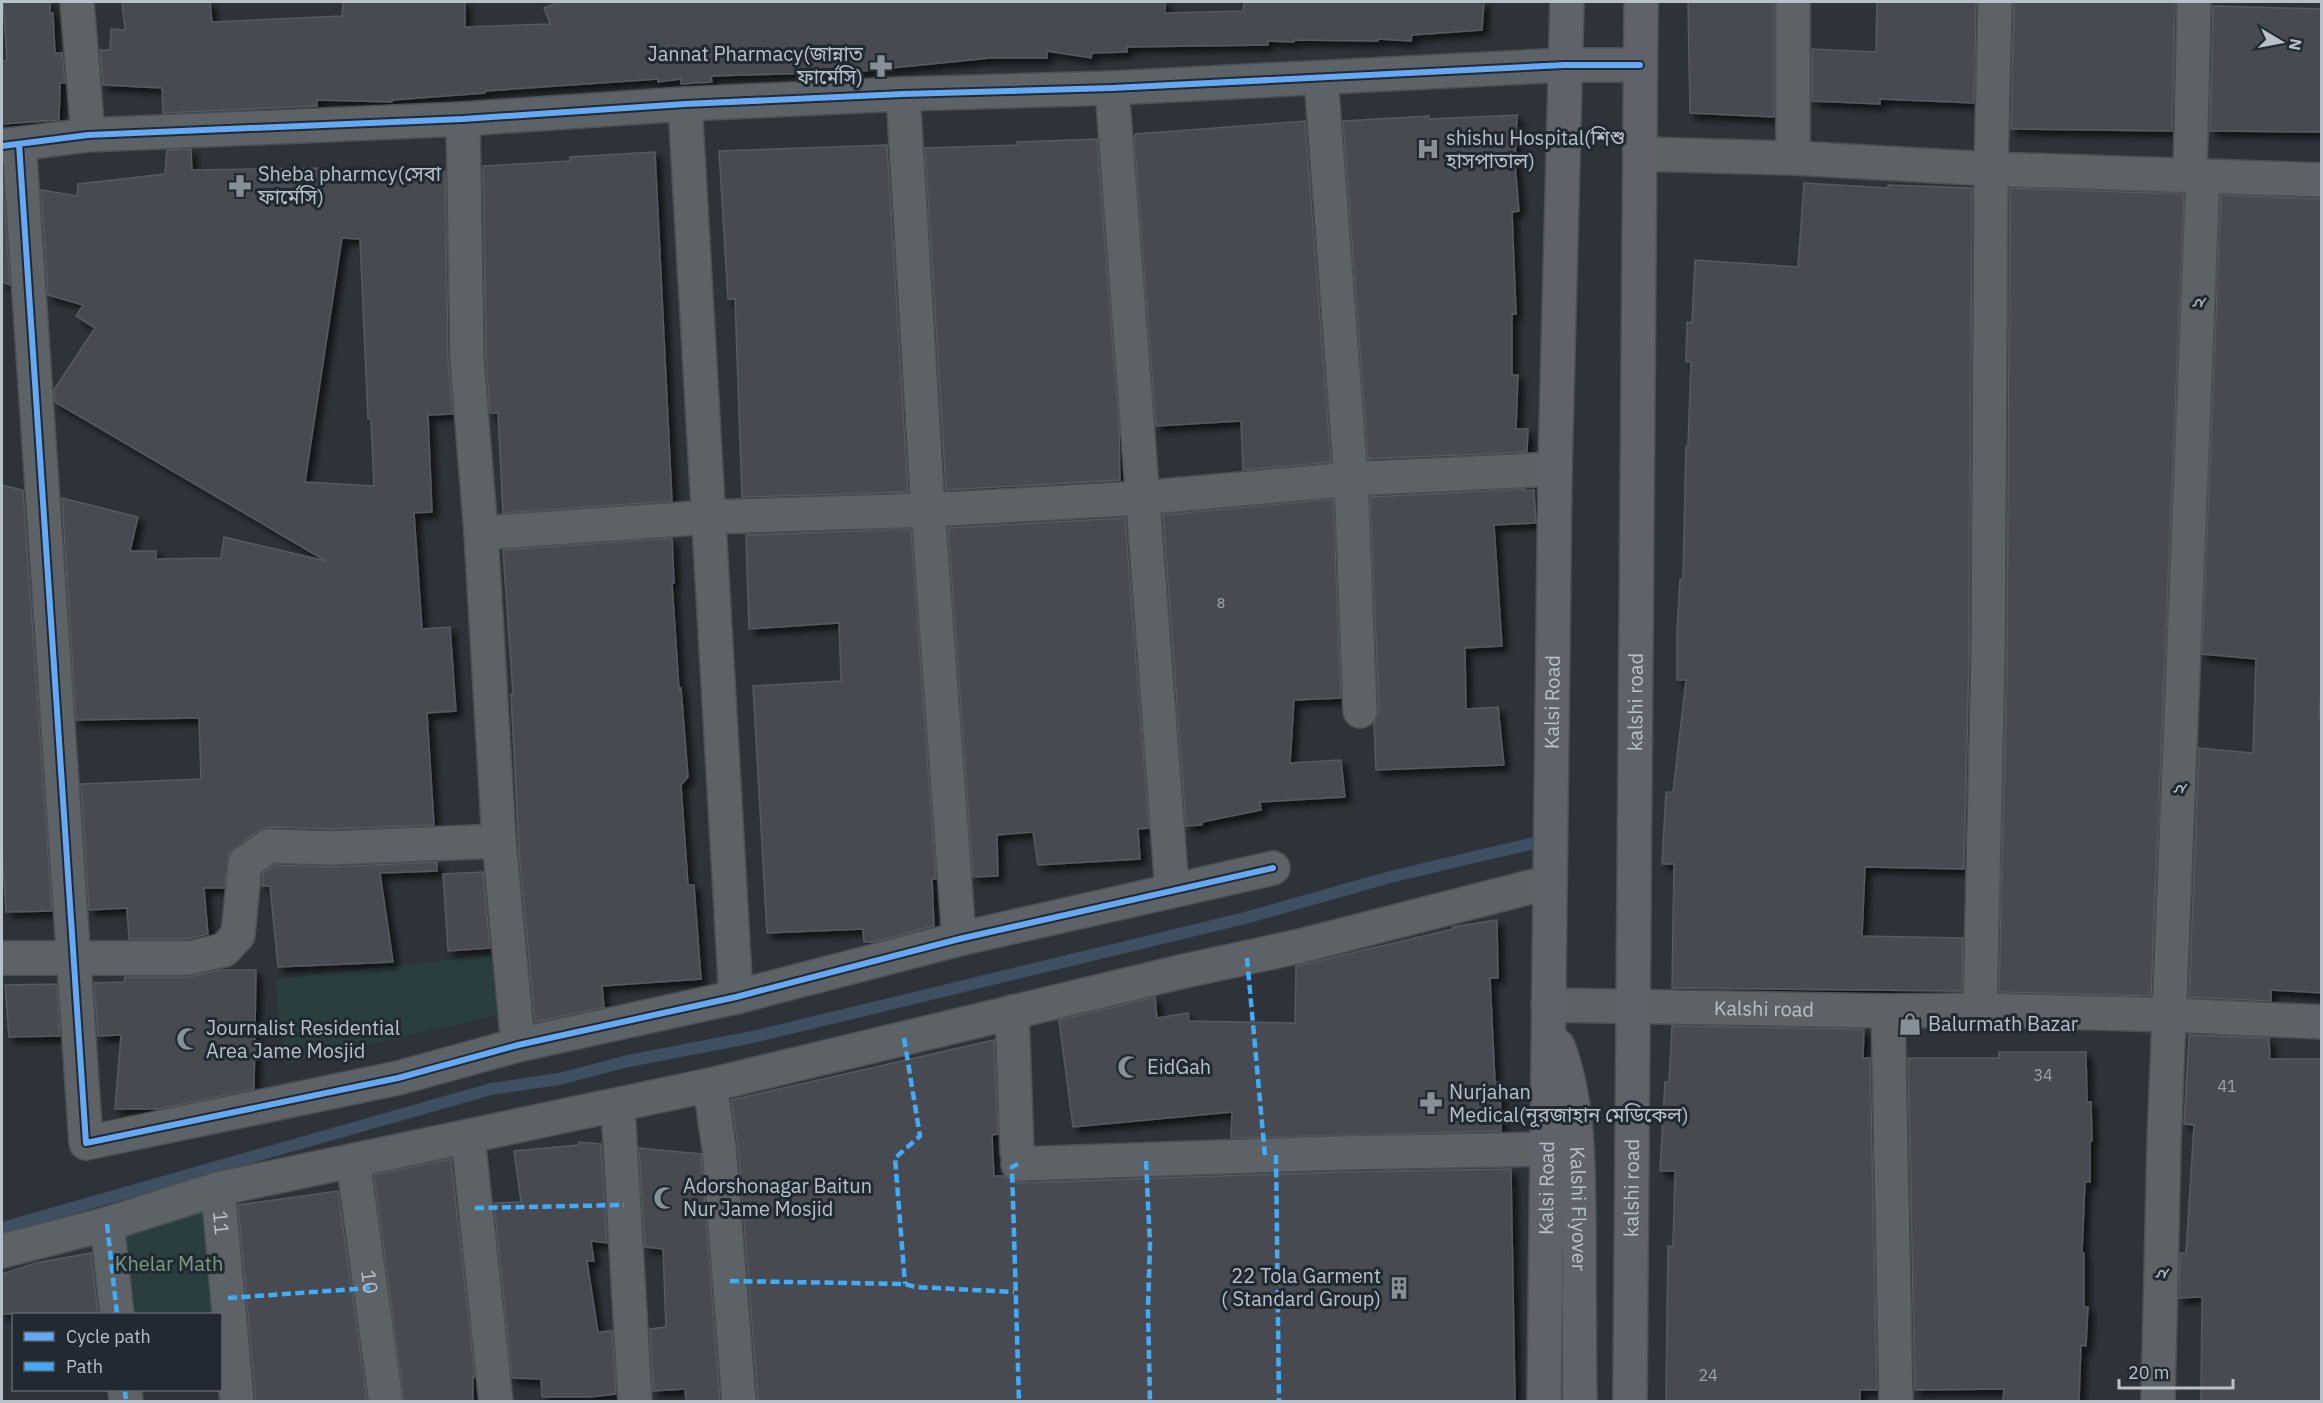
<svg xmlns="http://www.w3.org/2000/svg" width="2323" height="1403" font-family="'IBM Plex Sans','Noto Sans Bengali',sans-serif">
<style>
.green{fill:#2b3e3f}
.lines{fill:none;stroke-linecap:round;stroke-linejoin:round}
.stream{stroke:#3e4f61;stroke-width:12}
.building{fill:#464b51;stroke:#555a61;stroke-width:1.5;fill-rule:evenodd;filter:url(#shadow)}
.minor-casing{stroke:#4b4f54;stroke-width:36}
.major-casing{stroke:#4b5056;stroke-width:36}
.minor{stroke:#5d6267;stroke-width:33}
.major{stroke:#5f6369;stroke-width:33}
.quiet{stroke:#42abf6;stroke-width:4.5;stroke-dasharray:9 4.5;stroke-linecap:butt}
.cycleway-casing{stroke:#212a33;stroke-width:10}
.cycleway{stroke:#66a8f1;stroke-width:6}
.labels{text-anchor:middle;stroke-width:6;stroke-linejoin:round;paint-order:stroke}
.number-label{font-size:16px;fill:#9ca3ab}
.poi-label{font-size:20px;fill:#b8c0c9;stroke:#212a33;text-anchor:start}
.street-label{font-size:20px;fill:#b8c0c9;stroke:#212a33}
.park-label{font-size:20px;fill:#799c7f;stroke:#212a33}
</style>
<defs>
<filter id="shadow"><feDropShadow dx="5.5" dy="5.5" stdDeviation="3" flood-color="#0009"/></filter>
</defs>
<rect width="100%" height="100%" fill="#2d3339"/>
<path class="green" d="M491,955l6,60 -212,49 -10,-85z
M206,1205l6,109h-76l-12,-79z"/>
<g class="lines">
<path class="stream" d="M2,1228l489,-139 68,-10 69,-18 125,-24 492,-119 145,-41 144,-34"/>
</g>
<path class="building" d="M3,2h47v11h3l2,40h7l3,30h-5l-1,37 -57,4v-62l5,-2z
M122,2h88l2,20 130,-6 1,-14h122v25l85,-3 -6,-16 15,-6h606v11l78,-2 1,-9h240l-2,28 -70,5 -1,6 -33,-2v2l-84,-1v2l-26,-1v4l-141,2v5l-35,1 -1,5 -44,-7v7h-57l-138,14 -141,4 1,6 -31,2v-5l-23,3v-3l-173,12v2l-93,7v2l-75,-2v6l-154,7 -1,-25 -59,-3 -3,-35h10l1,-21 14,1z
M1688,2h86v115l-84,-4z
M1877,2h99l-2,101 -94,-4v5l-68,-3v-52l64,3z
M2014,2h161l-3,129 -161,-2z
M2213,6l109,3v123l-112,-1z
M1517,115l-2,48 4,48 -7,1 4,102h-4v61h6l-2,54h12l-1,23 -159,7 -25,-338 86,-5v3z
M1305,121l26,341 -88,8 -2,-49 -85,5 -22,-289 2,-3z
M1097,139l22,289 1,52 -174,10 -21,-342 93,-3 -1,-3z
M887,145l21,347 -166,5 -7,-198h-7l-9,-148z
M191,149l1,21 133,-2 1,10 119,-7 3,189 5,54 -25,1 4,97 -18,1 8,116 28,-2 6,84 -29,2 7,112 -104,4 -60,-2 -11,3 -30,23 -5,35h-20l4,46 -21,5h-58l-2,-31 -38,2 -8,-126 120,-5 -2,-61 -123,2 -14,-222 76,19 -8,34h26v8l65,-1 3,-21 102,24 -271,-159 -1,-12 41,-62 -19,-12 7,-11 -35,-10 -7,-105 36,6 1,-12 87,-10 2,-24zM342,238l18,1 8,180h3l3,67 -69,-4z
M655,152l17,349 -169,12 -5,-100h-8l-4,-54 -3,-193 87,-5v-4z
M2,183h1l7,102 -8,-3z
M1804,183l84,5v-3l84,3 -3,469 -5,212 -99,-2 -3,69 101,2 -1,53 -290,-3 2,-124h-12l4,-72h7l13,-112h-9v-48l3,-53h3l3,-133h2l3,-84h-5l1,-40 5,1 3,-63 103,7z
M2010,188l174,6 -33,802 -152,-4 8,-335z
M2221,195l101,4v469l-3,50h3v275l-51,-3v11l-82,-4 10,-249 54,5 3,-94 -54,-5z
M2,485l21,5 29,421 -46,1 -4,-64z
M1525,489v2l9,-1 2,33 -42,2 8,121 -37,2 1,61 32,-2 6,58 -128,5 -2,-47 5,-13 -9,-213z
M1333,499l8,199 -47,2 -4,63 51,-3 4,37 -85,5 1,8 -59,12v3l-16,1 -23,-311z
M1125,518l24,310 -11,1 2,30 -102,6 -5,-33 -36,3 1,41 -25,1 -25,-349z
M911,529l25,350h-4l2,47 -60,16h-10l-1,-13 -96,4 -14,-247 88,-5 -2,-58 -90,6 -3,-94z
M672,538l2,45h-2l7,106 2,-1 7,89 -7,8 7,100h6l7,94 -99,7 2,21 -69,15 -16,-170 -8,-158h2l-10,-144z
M437,862v9l-57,2 13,89 -115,5 -8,-81h-8l1,-13 12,-8 56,2z
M483,872l7,76 -42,3 -5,-77z
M1497,920l1,58h-8l5,104h5l1,49 -270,7 1,-26 -159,15 -14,-107 96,-23 2,21 31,-5 1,8 106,2 1,-57 157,-37v-2z
M220,970h36l-2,119 -95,20h-44l6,-74 -23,1 -4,-53 30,-1 1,-5h64z
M57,984l3,52 -51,1 -4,-52z
M1672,1026l192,3 -1,29h7l7,332h-17v11h-194l2,-155h5l2,-75h-15l5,-89h4z
M2189,1035l80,3 1,21h52v342h-121l1,-104 -23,1 1,-45h6l8,-128 -10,-1z
M994,1040l4,94 -6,1 2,41h10l6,5 9,2 319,-11 173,-3 4,232h-757l-20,-255 -7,-46z
M1999,1052h87l1,50h4l1,39h-2v41h-5l-3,71h2v54h4l-2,39 -5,-1 -2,56h-76l1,-12 -89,1 -7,-332h91z
M579,1142l22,2 6,99 -16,-2 3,20h-7l11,71 14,-1 4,63 -26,3h-48l-1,-18 -29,-1 -18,-175 27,-1 -7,-51 65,-6z
M639,1148l62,6 19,247h-34l-1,-12 -32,2 -3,-62 16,-2 -3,-78 -18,-2z
M451,1159l24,218h-2v24h-69l-30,-226z
M338,1191l29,210h-111l-18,-196z
M91,1253l7,61h-96v-40l34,-11z"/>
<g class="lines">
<g class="minor-casing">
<g id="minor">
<path d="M77,2l11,133"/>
<path d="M1793,2v156"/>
<path d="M1321,78l30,401 9,232"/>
<path d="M1112,88l60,802"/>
<path d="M903,94l25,416 31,429"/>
<path d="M685,104l51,893"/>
<path d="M463,119l4,241 14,173 18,308 19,204"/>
<path d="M19,144l67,999 312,-65 120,-33 218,-48 223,-58 314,-71"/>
<path d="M2,146l86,-11 375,-16 222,-15 218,-10 209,-6 453,-23h75"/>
<path d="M1640,154l153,4 198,11 331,11"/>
<path d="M2190,175l4,-173"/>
<path d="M481,533l229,-16 218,-7 213,-12 210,-19 204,-10"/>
<path d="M2,958h187l35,-8 14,-15 7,-72 24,-17 61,2 169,-7"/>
<path id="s1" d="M1548,1005l340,6 92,-1 190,5 152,7"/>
<path d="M1980,1010l8,-353 3,-488 4,-167"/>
<path d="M1888,1011l8,391"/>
<path d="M1012,1012l5,140 5,12"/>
<path d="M710,1085l9,63 20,254"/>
<path d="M618,1106l17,296"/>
<path d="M468,1137l28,265"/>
<path id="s2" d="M353,1161l33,241"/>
<path d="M1018,1164l319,-11 209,-4"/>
<path id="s3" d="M218,1189l19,213"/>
<path d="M107,1224l10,90"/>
<path d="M2,1251l105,-27 111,-35 492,-104 470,-113 120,-26 250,-64"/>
<path d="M125,1390l1,12"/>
<path d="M2158,1402l6,-260 39,-966"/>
</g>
</g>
<g class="major-casing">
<g id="major">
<path id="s4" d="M1558,1046c22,59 20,123 21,186 0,56 0,113 1,170"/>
<path id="s5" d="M1544,1402l11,-933 12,-467"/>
<path id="s6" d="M1630,1402l11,-1400"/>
</g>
</g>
<use href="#minor" class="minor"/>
<use href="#major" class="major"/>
<path class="quiet" d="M1247,958l18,198
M904,1038l16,98 -25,22 10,126
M1276,1155l3,247
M1146,1161l4,83 -2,66 2,92
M1018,1164l-6,3 7,235
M475,1208l149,-3
M107,1224l10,90
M730,1281l175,3 10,3 99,5
M228,1298l142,-10
M125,1390l1,12"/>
<g class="cycleway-casing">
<path id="cycleway" d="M19,144l67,999 312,-65 120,-33 218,-48 223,-58 314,-71
M2,146l86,-11 375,-16 222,-15 218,-10 209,-6 453,-23h75"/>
</g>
<use href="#cycleway" class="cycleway"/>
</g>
<defs>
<g id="pharmacy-bare" transform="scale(1.8)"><path d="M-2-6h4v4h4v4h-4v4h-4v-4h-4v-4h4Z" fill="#878f97" stroke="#212a33" stroke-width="2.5" paint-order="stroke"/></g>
<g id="hospital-bare" transform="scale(1.8)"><path d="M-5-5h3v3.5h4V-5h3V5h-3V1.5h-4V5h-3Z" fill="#878f97" stroke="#212a33" stroke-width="2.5" paint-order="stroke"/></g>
<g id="shop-bare" transform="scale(1.8)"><path d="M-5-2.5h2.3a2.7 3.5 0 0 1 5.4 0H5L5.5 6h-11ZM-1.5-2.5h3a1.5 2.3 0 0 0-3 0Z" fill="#878f97" stroke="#212a33" stroke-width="2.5" paint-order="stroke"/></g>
<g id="mosque-bare" transform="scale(1.8)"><path d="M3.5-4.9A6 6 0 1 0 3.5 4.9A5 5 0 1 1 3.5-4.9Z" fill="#878f97" stroke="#212a33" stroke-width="2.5" paint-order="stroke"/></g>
<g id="building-bare" transform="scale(1.8)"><path d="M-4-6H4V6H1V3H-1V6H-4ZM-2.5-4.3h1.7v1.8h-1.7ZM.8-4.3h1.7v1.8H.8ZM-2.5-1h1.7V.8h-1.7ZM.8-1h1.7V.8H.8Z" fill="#878f97" stroke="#212a33" stroke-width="2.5" paint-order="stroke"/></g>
</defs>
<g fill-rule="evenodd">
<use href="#pharmacy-bare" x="881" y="66"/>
<use href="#hospital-bare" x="1428" y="149"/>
<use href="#pharmacy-bare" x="240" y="186"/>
<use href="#shop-bare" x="1910" y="1024"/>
<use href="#mosque-bare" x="188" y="1039"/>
<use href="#mosque-bare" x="1129" y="1067"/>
<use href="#pharmacy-bare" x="1431" y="1103"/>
<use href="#mosque-bare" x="665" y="1198"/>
<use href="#building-bare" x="1399" y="1288"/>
</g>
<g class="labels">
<g class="number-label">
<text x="1221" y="608">৪</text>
<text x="2043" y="1081">34</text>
<text x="2227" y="1092">41</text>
<text x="1708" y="1381">24</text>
</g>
<g class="poi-label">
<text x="863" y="61" text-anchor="end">Jannat Pharmacy(জান্নাত<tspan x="863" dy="23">ফার্মেসি)</tspan></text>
<text x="1446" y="145">shishu Hospital(শিশু<tspan x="1446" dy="23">হাসপাতাল)</tspan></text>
<text x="258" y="181">Sheba pharmcy(সেবা<tspan x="258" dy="23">ফার্মেসি)</tspan></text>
<text x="1928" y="1031">Balurmath Bazar</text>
<text x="206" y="1035">Journalist Residential<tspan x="206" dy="23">Area Jame Mosjid</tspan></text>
<text x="1147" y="1074">EidGah</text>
<text x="1449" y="1099">Nurjahan<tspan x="1449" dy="23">Medical(নূরজাহান মেডিকেল)</tspan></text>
<text x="683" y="1193">Adorshonagar Baitun<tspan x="683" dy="23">Nur Jame Mosjid</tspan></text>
<text x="1381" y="1283" text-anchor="end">22 Tola Garment<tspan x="1381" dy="23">( Standard Group)</tspan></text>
</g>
<g class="street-label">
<text transform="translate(2198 303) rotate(-88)" y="7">২</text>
<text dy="7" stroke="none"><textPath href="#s5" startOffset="700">Kalsi Road</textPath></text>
<text dy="7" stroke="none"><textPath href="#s6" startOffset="700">kalshi road</textPath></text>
<text transform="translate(2179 789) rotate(-88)" y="7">২</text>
<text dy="7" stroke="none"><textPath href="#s1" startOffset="216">Kalshi road</textPath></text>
<text dy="7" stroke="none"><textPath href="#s5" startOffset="214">Kalsi Road</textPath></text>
<text dy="7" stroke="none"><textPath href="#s6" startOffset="214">kalshi road</textPath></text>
<text dy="7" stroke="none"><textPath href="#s4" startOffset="165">Kalshi Flyover</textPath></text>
<text dy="7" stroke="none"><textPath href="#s3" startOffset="34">11</textPath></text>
<text transform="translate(2161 1274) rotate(-89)" y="7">২</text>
<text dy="7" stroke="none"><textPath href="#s2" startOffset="122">10</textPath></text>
</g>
<g class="park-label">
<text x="169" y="1271">Khelar Math</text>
</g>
</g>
<rect width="2323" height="1403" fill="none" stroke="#b8c0c9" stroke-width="6"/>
<rect x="12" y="1313" width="210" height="78" fill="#212a33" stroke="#5d666f" stroke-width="1.5"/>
<rect x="24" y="1332" width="30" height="9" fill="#66a8f1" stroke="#5d666f" stroke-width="1.5"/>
<text x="66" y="1343" font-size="18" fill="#b8c0c9">Cycle path</text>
<rect x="24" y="1362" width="30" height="9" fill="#42abf6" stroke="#5d666f" stroke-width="1.5"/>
<text x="66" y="1373" font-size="18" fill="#b8c0c9">Path</text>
<g transform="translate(2281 42) rotate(100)" stroke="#212a33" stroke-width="4.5" paint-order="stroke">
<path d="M0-4.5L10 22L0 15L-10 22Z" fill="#b8c0c9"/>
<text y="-9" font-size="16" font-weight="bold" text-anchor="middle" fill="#b8c0c9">N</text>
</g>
<path d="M2119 1379v9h114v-9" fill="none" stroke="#b8c0c9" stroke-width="3"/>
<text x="2128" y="1379" font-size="18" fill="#b8c0c9" stroke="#212a33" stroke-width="4.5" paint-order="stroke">20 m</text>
</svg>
